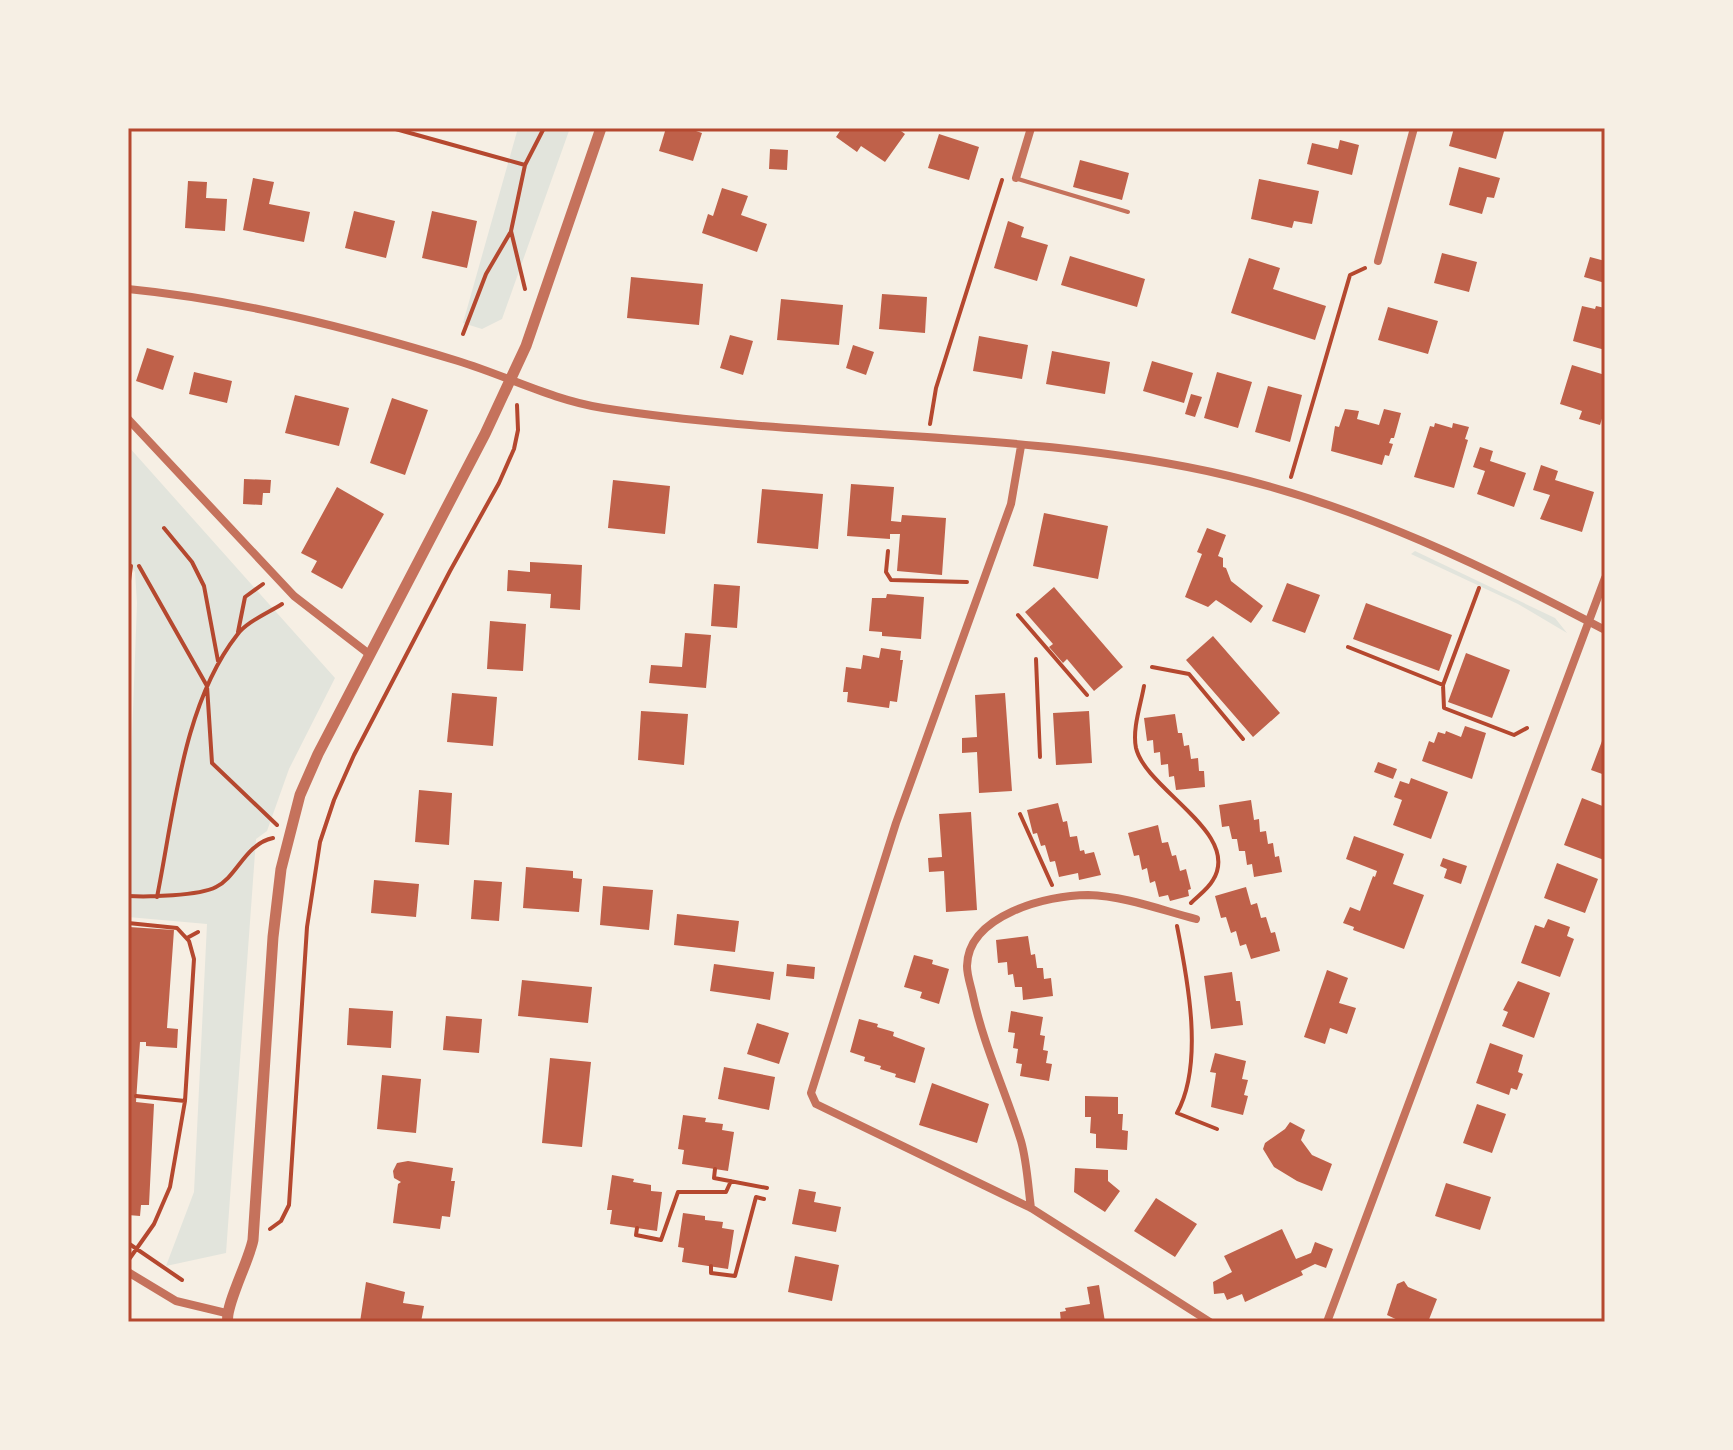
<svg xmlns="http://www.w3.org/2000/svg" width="1733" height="1450" font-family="'Libre Baskerville',serif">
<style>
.green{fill:#e2e4dc}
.building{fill:#bf614a}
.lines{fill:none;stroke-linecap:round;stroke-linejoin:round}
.path{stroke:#b5482f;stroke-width:4}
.service{stroke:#c5725c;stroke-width:4}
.minor{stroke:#c5725c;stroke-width:8}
.tertiary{stroke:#c5725c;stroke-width:11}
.neatline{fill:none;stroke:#b5482f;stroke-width:3}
</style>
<rect width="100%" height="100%" fill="#f6efe4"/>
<path class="green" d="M518,128h52l-68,191 -20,10 -19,-6z
M128,446l207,232 -46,91 -22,62 -11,8 -30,414 -60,13 28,-74 13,-268 -79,-7v-73l9,-241 -2,-31 -7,-9z
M1415,551l140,67 12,15 -49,-29 -107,-50z"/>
<path class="building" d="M666,128h21l15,5 -9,28 -34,-10z
M842,128h55l8,6 -20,28 -24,-16 -4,6 -21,-15z
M1454,128h51l-9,31 -47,-13z
M939,134l40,13 -10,33 -41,-12z
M1340,140l19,5 -7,30 -45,-11 5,-21 26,6z
M770,149l18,1 -1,20 -18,-1z
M1080,160l49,13 -7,27 -49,-13z
M1459,167l41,11 -6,20 -7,-1 -5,17 -33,-9z
M253,178l21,4 -5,22 41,8 -6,30 -61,-12z
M1259,179l60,12 -7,33 -18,-3 -2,7 -41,-9z
M188,181l19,1 -1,16 21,1 -2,32 -40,-3z
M722,188l26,8 -7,19 26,9 -10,28 -55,-19 6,-19 5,2z
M354,211l41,10 -9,37 -41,-10z
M432,211l45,10 -10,47 -45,-10z
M1008,221l16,6 -3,10 27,8 -11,36 -43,-13z
M1442,253l35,9 -8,30 -35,-9z
M1070,256l75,23 -8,28 -76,-22z
M1590,257l15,4v22l-21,-6z
M1249,258l31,10 -7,21 53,17 -11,34 -84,-27z
M631,277l72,7 -4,41 -72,-7z
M882,294l45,3 -2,36 -46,-4z
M781,299l62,6 -4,40 -62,-5z
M1582,306l13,3 1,-3 9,2v42l-32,-9z
M1388,307l50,14 -10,33 -50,-14z
M730,335l23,6 -10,34 -23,-7z
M979,336l49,9 -6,34 -49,-8z
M853,345l21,7 -8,23 -20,-7z
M147,348l27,8 -11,34 -27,-9z
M1052,351l58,11 -5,32 -59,-10z
M1152,361l41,12 -9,30 -41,-12z
M1572,365l33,10v34l-5,16 -21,-6 3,-8 -22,-7z
M194,372l38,9 -5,22 -38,-9z
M1217,372l35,10 -14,46 -34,-10z
M1268,386l34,9 -12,47 -35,-10z
M1191,394l11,3 -7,20 -10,-3z
M295,395l54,13 -10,38 -54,-13z
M392,398l36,12 -23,65 -35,-12z
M1345,409l14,2 -2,8 22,6 5,-16 17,4 -7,25h-3l-2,5 4,1 -4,12 -4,-1 -3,10 -51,-14 4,-25 4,1z
M1435,423l17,5 1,-5 16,4 -4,12 3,1 -14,48 -40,-11 16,-51 4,1z
M1480,447l13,4 -3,10 36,12 -12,34 -37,-13 8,-23 -12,-4z
M1541,465l17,6 -3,9 39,12 -12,40 -42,-13 10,-24 -17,-5z
M244,479l27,1 -1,13h-7l-1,12 -19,-1z
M613,480l57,6 -5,48 -57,-6z
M851,484l43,3 -3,34 10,1 1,-7 44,3 -4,57 -45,-4 3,-37h-10v5l-43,-3z
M337,487l47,27 -42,75 -31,-17 6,-11 -16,-8z
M762,489l61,5 -5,55 -61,-6z
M1044,513l64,13 -10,53 -65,-13z
M1207,528l19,7 -8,21 5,2v9l3,1 5,13 32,25 -12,17 -35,-23 -8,7 -23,-10 17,-43 -5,-2z
M530,562l52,3 -2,45 -30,-2 1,-14 -44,-3 1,-21 22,2z
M1287,583l33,12 -15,38 -33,-12z
M714,584l26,2 -3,42 -26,-2z
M1054,587l69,80 -29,24 -27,-32 -4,4 -14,-16 4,-3 -28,-32z
M887,594l37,3 -3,42 -39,-3v-4l-13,-1 3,-33h14z
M1366,603l86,32 -13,36 -86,-32z
M490,621l36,3 -3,47 -36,-2z
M685,633l26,2 -5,53 -57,-5 2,-18 31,2z
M1213,636l67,77 -27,24 -67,-77z
M881,648l20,3 -1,9h3l-6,42 -7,-1 -1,7 -42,-6 1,-10h-5l3,-25 15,2 2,-14 16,3z
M1466,653l44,17 -18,48 -44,-16z
M452,693l45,4 -4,49 -46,-4z
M1005,693l7,98 -33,2 -2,-41 -15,1v-15l15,-1 -2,-42z
M641,711l47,3 -4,51 -46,-5z
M1089,711l3,52 -36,2 -3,-52z
M1175,714l3,19h4l2,13 5,-1 2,14 7,-1 1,13h5l1,16 -29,3 -2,-14 -5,1 -1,-13 -7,1 -1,-13 -6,1 -1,-13 -6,1 -3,-23z
M1465,726l21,7 -14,46 -50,-18 7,-20 5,2 4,-11 7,2 1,-3 15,6z
M1602,741l3,2v32l-14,-5z
M1378,762l19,7 -4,10 -19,-7z
M1411,778l37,14 -17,47 -38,-14 9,-25 -8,-3 6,-16 9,3z
M419,790l33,3 -3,52 -34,-3z
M1582,798l23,9 -1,53 -40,-15z
M1251,800l3,20 5,-1 1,13 6,-1 2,13 5,-1 2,14 4,-1 3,16 -28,5 -2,-13 -5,1 -2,-14h-6l-2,-12h-5l-3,-13 -7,1 -3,-22z
M1058,803l5,19 4,-1 3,16 7,-1 3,15 4,-1 1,4 9,-2 7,23 -22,5 -1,-7 -19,4 -4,-16 -5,1 -5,-17 -4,1 -4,-13 -4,1 -6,-24z
M971,812l6,98 -31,2 -2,-41 -15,1 -1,-14 14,-1 -3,-43z
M1158,825l4,18 6,-1 4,14 4,-1 4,16 6,-2 5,20 -3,1 1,6 -19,5 -2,-6 -9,2 -4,-16 -5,2 -3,-15 -5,2 -3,-15 -5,1 -6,-23z
M1354,836l50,18 -11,30 31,11 -20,54 -51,-19 1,-3 -11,-4 7,-16 10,4 13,-35 2,1 2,-6 -31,-12z
M1443,858l24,8 -6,18 -17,-6 3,-9 -7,-3z
M1557,863l41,16 -13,34 -41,-15z
M526,867l47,4v7l9,1 -3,33 -56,-4z
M374,880l45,4 -3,33 -45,-4z
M474,880l28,2 -3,39 -28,-2z
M603,886l50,4 -4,40 -49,-5z
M1246,887l5,18 6,-2 4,15 5,-1 5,16 4,-1 5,19 -29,8 -5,-15 -6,2 -4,-15 -5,2 -5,-16 -5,1 -6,-22z
M677,914l62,7 -4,31 -61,-7z
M1548,919l22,8 -3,9 7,3 -14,38 -39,-14 14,-38 9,3z
M129,927l45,3 -7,98 11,1 -1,19 -31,-2v-4h-6l-4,60 18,2 -5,101h-8l-1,11 -12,-1z
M1028,936l3,19 4,-1 2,14h6l1,11 7,-1 2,18 -30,4 -1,-13h-7l-2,-13 -5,1 -1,-13 -9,1 -2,-23z
M914,955l19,5 -1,4 17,5 -10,35 -19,-6 2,-6 -18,-5z
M714,964l60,8 -4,28 -60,-9z
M787,964l28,3 -1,12 -28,-3z
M1327,970l21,8 -9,25 17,5 -9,26 -17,-6 -5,16 -21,-7z
M1232,972l4,29h4l3,24 -32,4 -7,-53z
M522,980l70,7 -4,36 -70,-7z
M1518,981l32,12 -16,45 -32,-12 6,-14 -5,-2z
M349,1008l44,3 -2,37 -44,-3z
M1011,1011l32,6 -3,18 5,1 -2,14 5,1 -2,12 6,1 -3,17 -29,-5 2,-12 -6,-1 2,-14 -5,-1 2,-15 -7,-1z
M446,1016l36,3 -3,34 -36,-3z
M859,1019l19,5 -1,3 17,5 -1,4 32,12 -10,35 -20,-6 1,-3 -16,-5 1,-3 -17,-5 1,-4 -15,-5z
M757,1023l32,10 -10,31 -32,-10z
M1490,1043l33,12 -5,17 5,2 -6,16 -6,-2 -2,7 -33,-12z
M1215,1053l31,8 -4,18 6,1 -4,15 4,1 -5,19 -32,-8 5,-34 -6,-1z
M550,1058l41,4 -9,85 -40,-4z
M724,1067l51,10 -6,33 -51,-11z
M382,1075l39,4 -5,54 -39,-4z
M932,1083l57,21 -12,39 -58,-18z
M1085,1096l33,1v17h5l-1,16 6,1 -1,19 -31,-2v-14l-6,-1 1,-16h-6z
M1477,1104l29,10 -14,39 -29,-10z
M683,1115l23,3 -1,4 18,2 -1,6 12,2 -6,39 -46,-7 2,-14 -6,-1z
M1290,1122l15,8 -4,10 11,15 20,9 -10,27 -25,-10 -23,-14 -11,-18 2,-6 20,-14z
M408,1161l45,7 -2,13h4l-5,36 -8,-1 -2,13 -47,-6 5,-39 3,-2 -7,-4 -1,-7 4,-8z
M1075,1168l33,2v11l12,10 -15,21 -31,-20z
M612,1175l22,4 -1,3 18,3v6l11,1 -5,39 -47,-7 2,-14h-5z
M1446,1183l45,14 -11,33 -45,-14z
M799,1189l17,3 -2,10 27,5 -5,25 -44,-8z
M1156,1198l41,26 -22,33 -41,-26z
M683,1213l22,3v4l18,2 -1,6 12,2 -6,39 -46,-7 2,-14 -6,-1z
M1282,1229l14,30 15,-6 4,-11 18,7 -7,19 -11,-4 -14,7 2,4 -58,27 -3,-8 -15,6 -3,-7 -10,1 -1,-12 19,-10 -8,-16z
M795,1256l44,9 -7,36 -44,-9z
M1404,1281l4,6 29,12 -9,23h-26l-15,-7 10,-31z
M366,1282l39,10 -2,11 21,3 -3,16h-61z
M1099,1285l6,37h-44l-1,-10 6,-1 -1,-3 25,-4 -3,-17z"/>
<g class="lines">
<path class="path" d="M392,128l133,37
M525,289l-14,-58 14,-66 19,-37
M463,334l23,-60 24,-41
M930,424l6,-36 66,-208
M1291,477l59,-202 15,-7
M164,528l28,34 12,24 14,75
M888,551l-2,21 5,8 76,2
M139,566l68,120 5,77 65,62
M128,588l3,-22
M1479,588l-36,97 1,23 70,27 13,-7
M1018,615l69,80
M238,632l7,-35 18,-13
M1348,647l95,38
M1036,659l4,98
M1152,667l37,7 54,65
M1144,686c-3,18 -12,43 -8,62 10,42 106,85 77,132 -5,9 -15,16 -22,23
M1020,814l32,71
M128,896c19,1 71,0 88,-9 21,-10 29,-43 57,-49
M157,897c17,-84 26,-193 80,-262 9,-13 31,-22 45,-31
M128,923l49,5 12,13 5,18 -9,142 -15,86 -16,37 -24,34
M1177,926c11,55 27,138 0,187l40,16
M187,938l11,-6
M136,1096l49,5
M715,1169l-1,9 53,10
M637,1228l-1,7 25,5 17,-48h48l5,-11
M270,1229l11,-8 8,-16 18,-278 13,-85 14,-42 20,-45 96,-184 49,-88 15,-34 4,-19 -1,-25
M128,1243l54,37
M711,1266v7l24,3 21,-79 8,2
M1171,1322l11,-1"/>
<path class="service" d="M1018,179l110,33"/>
<path class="minor" d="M1016,178l15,-50
M1378,261l36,-133
M128,289c112,11 222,39 330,72 49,15 94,39 145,47 207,33 421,20 626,68 132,31 257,91 376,154
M128,419l166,177 75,58
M1021,446l-10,58 -115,319 -85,270 5,11 215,104 179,114
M1031,1208c-3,-22 -4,-46 -10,-67 -15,-49 -37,-94 -48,-145 -2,-10 -6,-20 -6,-30 1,-51 80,-71 121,-71 37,1 73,15 108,24
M128,1272l48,29 50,12
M1327,1322l278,-744"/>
<path class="tertiary" d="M228,1322c-4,-14 21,-61 25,-82l20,-303 8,-68 19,-74 18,-41 167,-320 41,-88 75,-218"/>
</g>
<rect width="1733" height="1450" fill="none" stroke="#f6efe4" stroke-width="260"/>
<rect x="130" y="130" width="1473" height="1190" class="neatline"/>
</svg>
